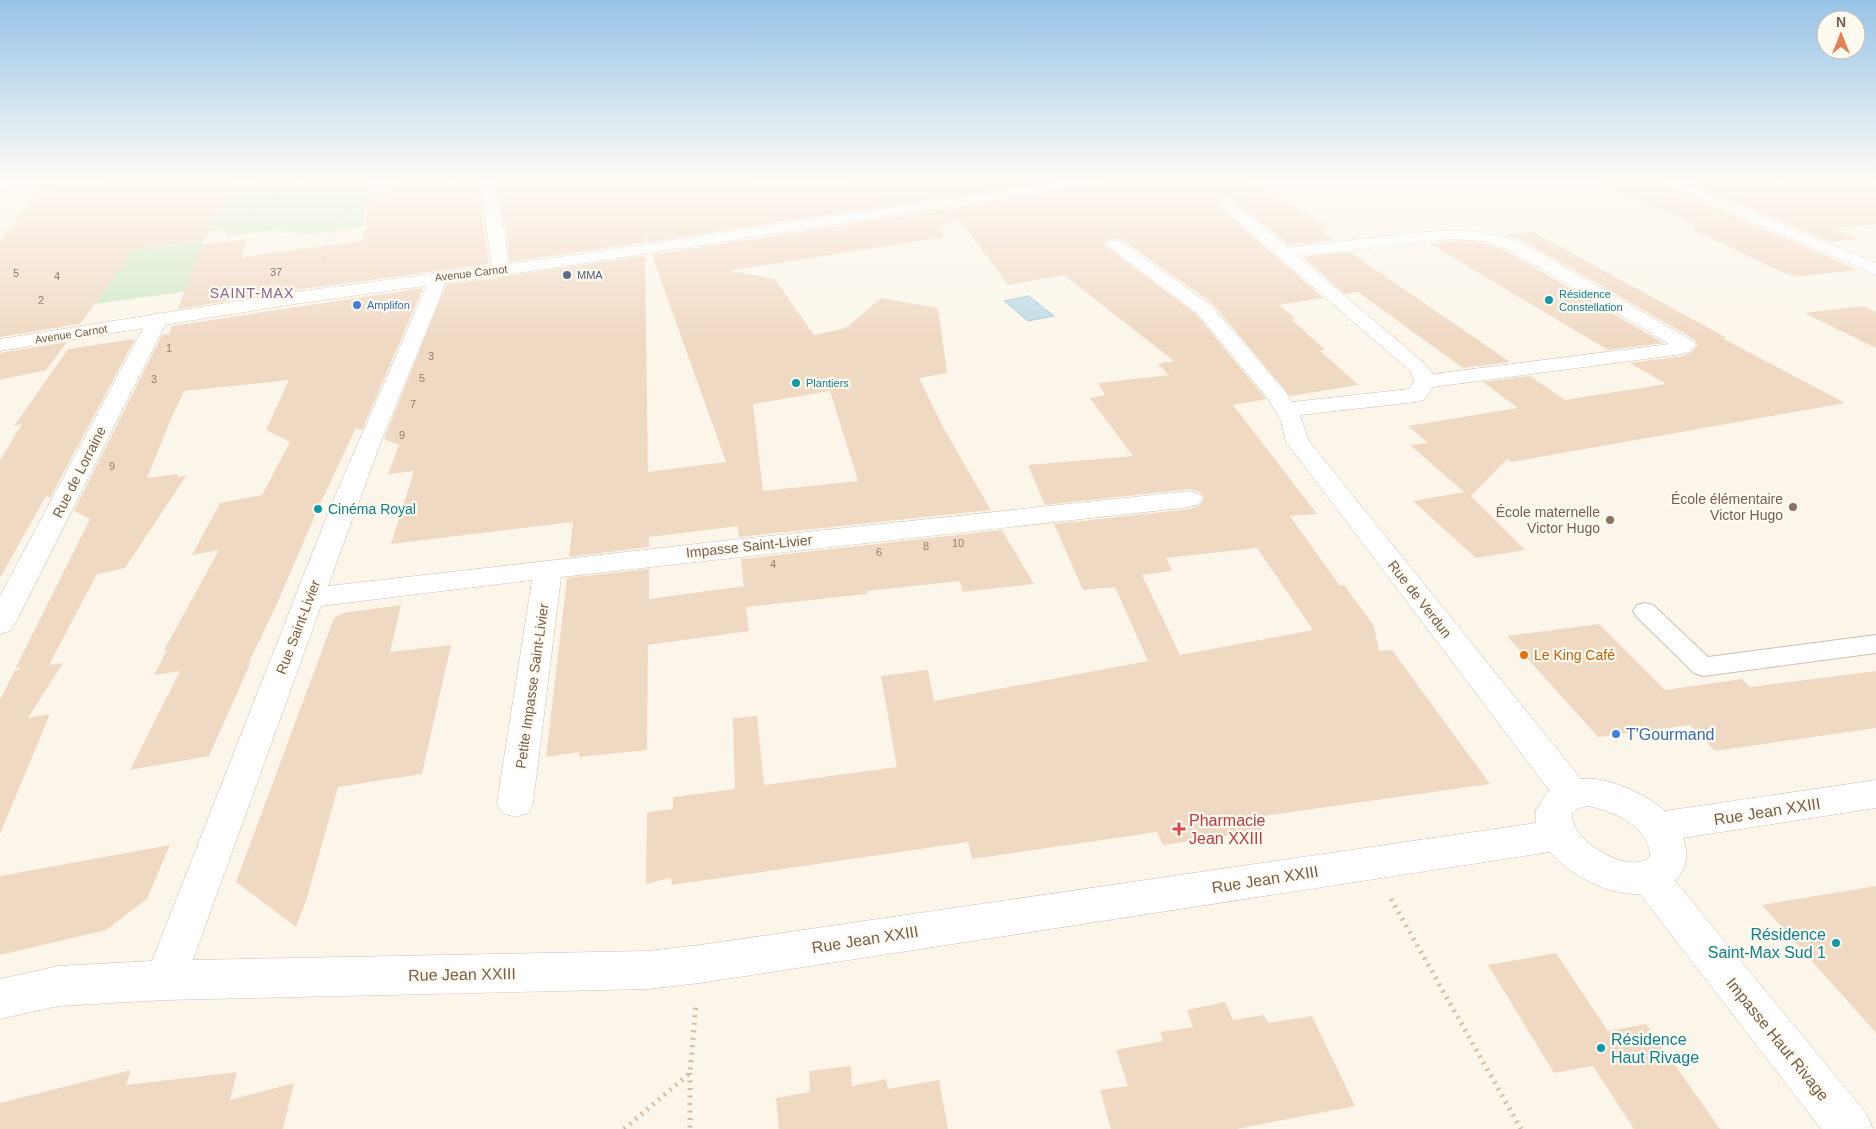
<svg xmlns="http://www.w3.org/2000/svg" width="1876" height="1129" font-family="Arial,sans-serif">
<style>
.green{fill:#d2e9c8}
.water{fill:#bedbe5;stroke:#a5c9d6}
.building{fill:#f0d9c3;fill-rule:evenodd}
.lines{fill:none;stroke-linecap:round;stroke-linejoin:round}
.lane-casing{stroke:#cdbfb0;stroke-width:2}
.street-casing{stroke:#cdbfb0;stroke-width:1}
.secondary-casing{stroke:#d0c0ad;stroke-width:1}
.path-far1{stroke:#d5bda5;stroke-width:2;stroke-dasharray:0.5 2.5;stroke-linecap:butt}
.path{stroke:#d5bda5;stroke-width:5;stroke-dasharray:2 5.5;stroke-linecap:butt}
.lane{fill:#fff;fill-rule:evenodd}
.street{fill:#fff;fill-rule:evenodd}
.secondary{fill:#fff;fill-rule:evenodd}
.service-dot{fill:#5c6f8a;stroke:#fefaf0;stroke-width:2}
.culture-dot{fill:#0f9aa8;stroke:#fefaf0;stroke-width:2}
.shop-dot{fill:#3f7fe0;stroke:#fefaf0;stroke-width:2}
.education-dot{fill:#8d6e63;stroke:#fefaf0;stroke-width:2}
.food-dot{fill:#e8710a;stroke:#fefaf0;stroke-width:2}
.health-dot{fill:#e0444e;stroke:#fefaf0;stroke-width:2}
.labels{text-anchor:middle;stroke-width:4.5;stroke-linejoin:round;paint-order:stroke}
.number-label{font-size:11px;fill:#947e6b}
.far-street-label{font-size:11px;fill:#75604e;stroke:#fefaf0}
.far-service-label{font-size:11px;fill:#4e5e75;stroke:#fefaf0;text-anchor:start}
.far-culture-label{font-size:11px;fill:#0d838f;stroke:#fefaf0;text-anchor:start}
.far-shop-label{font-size:11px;fill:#366cbe;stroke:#fefaf0;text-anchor:start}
.far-quarter-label{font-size:14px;letter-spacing:1px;fill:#876691;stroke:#fefaf0}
.street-label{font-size:14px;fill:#75604e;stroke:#fefaf0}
.education-label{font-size:14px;fill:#785e54;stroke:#fefaf0;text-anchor:end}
.culture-label{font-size:14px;fill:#0d838f;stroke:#fefaf0;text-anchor:start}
.food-label{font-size:14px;fill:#c56008;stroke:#fefaf0;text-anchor:start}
.near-shop-label{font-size:16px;fill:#366cbe;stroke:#fefaf0;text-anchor:start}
.near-street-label{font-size:16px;fill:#75604e;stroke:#fefaf0}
.near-health-label{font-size:16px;fill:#be3a42;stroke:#fefaf0;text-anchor:start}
.near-culture-label{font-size:16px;fill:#0d838f;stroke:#fefaf0;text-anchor:end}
</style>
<rect width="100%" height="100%" fill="#fcf6ea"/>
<path class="green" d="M276,181l26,3 8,-3h62l-10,46 -48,7 -42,-4 -43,5 -4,-1 2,-4 -18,1 24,-46z
M203,241l-19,51 -89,12 38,-54z"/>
<path class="water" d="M1029,296l25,20 -26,5 -24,-20z"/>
<path class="building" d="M121,181h114l-31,60 -69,8 -55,75 -80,13v-96l39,-51z
M397,181h54v2l26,-2 12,83 -194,26 -117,19 23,-64 47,-6 -7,18 121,-16 8,-42 17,-3v-5l9,-1z
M495,181h252l7,5 33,-4 9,7 64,-8h194l-406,61 -4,-9 1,9 -135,20 -4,-33z
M1100,181h151l77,45 -5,8 10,6 -45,5 -57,-47 -7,-2 -9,7 108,95 -44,7 17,14h-5l34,31 -5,1 39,34 -69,11 -78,-93 -91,-64h-13l-4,6 92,69 70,85 -33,6 84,109 -27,2 50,70 4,-1 30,41 5,25 13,-1 98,134 -234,33 6,13 -99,15 -6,-13 -185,27 -4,-17 -296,43 -1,-7 -25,6 1,-72 26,-3v-12l62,-8 -2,-71 24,-2 7,69 133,-18 -16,-91 47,-6 6,31 214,-40 -33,-74 -32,3 -29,-66 136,-15 10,-4 4,-7 -4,-6 -10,-3 -145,16 -17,-40 105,-9 -43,-58 15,-3 -7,-12 71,-8 -11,-11 16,-3 -110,-86 -56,10 -50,-67 -18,10 4,9 -215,34 46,8 39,56 32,-7 35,-30 57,10 9,65 -28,5 24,49 48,83 -252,27 -1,-11 -89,11v10l-80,10 4,-35 -182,22 23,-73 -26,3 11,-29 -15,-6 62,-154 199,-29 3,216 78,-10 -74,-207 439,-68 7,-2zM830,391l28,90 -95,10 -10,-87zM1257,548l56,82 -133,25 -38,-80 30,-4 -6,-13z
M1595,181h65l3,5 195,84 -65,7 -100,-47 2,-5z
M1685,181h191v43l-44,4 27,11 -28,3z
M1533,232l194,106h-5l123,65 -334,59 -4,-3 -36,37 54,54 -49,8 -63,-57 51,-9 -54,-47 18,-2 -20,-17 110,-18 -35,-26 47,-6 35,24 101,-16 -36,-21 54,-7 7,-3 7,-8 -4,-6 -174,-100 -14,-4z
M1456,241l26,2 24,8 157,92 -55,7 -178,-106z
M1350,252l20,14 140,96 -47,6 -105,-76 -13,2 -42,-37z
M423,288l-61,142 -6,-2 -37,78 -43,100 -28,58 3,-2 -42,94 -79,14 50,-99 -26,4 13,-25h-3l55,-100 -27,5 28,-52 42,-8 28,-53 -24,-12 23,-50 -105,11 -14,30 -23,57 31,-4 -1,3 9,-1 -61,92 -28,6 -48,91 14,-2 -35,55 22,-4 -50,120v-134l15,-30 6,-1 -5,-2 74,-148 -16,-8 88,-176 7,-1 3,-8z
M1863,306l13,6v36l-72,-35z
M135,339l-85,159 -4,-2 -46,82v-118l22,-36 -8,2 54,-77z
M67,342l-21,28 -46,10v-27z
M1002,530l32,54 -71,8 -3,-11 -93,10v3l-121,13 3,24 -101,14 -1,105 -68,7v-5l-33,5 21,-179 82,-9v30l95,-13v2l-3,-29z
M401,605l-11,47 61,-7 -29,129 -84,13 -31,111 -11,29 -60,-45 98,-264 9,-5z
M1599,624l66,66 77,-11 8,8 126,-16v57l-161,23 -25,-26 -92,12 -91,-101z
M170,845l-23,54 -41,31 -106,25v-79z
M1876,886v147l-114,-128z
M1556,953l52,78 38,-7 74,105h-86l-41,-63 -39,7 -66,-108z
M1225,1002l8,18 31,-5 4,8 44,-7 43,90 -118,23h-126l-11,-39 28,-4 -12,-36 47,-9 -3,-9 33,-5 -6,-17z
M851,1066l1,20 34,-7 2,10 51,-9 9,49h-169l-3,-31 34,-6 -1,-21z
M131,1070l-5,15 111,-13 -7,28 64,-17 -11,46h-283v-26z"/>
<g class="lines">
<g class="lane-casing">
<path id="lane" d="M1645,603l8,2 55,52 168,-22v18l-173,23 -9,-3 -57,-56 -4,-6 4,-6z"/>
</g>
<g class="street-casing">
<path id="street" d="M9,181h48l-2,3 -5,1 -50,5v-8z
M479,181h14c4,16 21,82 13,93l-6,1 -6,-1 -3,-4 -1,-19z
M1662,181h19l195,82v12l-212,-91z
M1225,198l5,2 57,47c33,-3 66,-7 99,-11 50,-5 84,-11 133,5l174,100 3,4 -6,7 -7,2 -250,33 -9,13 -8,2 -116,13 9,26 272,338c24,-4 66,15 84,32l211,-31v28l-193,30c6,15 4,31 -8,43l191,232 7,16h-52l-181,-235c-33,1 -69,-18 -90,-42l-850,131 -53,6 -482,11 -107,6 -58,13v-40l58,-13 94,-5 180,-458 100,-230 6,-1 6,1 3,4 -8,24 -57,138 -54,147 385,-44 477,-51 9,3 4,5 -4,5 -9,3 -629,70 -28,226 -5,10 -13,4 -13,-4 -5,-10 35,-223 -211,26 -128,354 454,-9 53,-6 836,-122v-13l13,-20 -259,-343 -4,-5 -5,-21 -13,-22 -71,-86 -91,-68 2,-4h12l91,64 75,87 6,10 117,-13 5,-8 -4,-10 -190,-165 -3,-3 3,-3zM1451,239l31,2 25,8 162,95 -236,30 -9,-11 -126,-107zM1588,806c25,5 63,21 62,51 -21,19 -81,-17 -78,-44l7,-5z
M158,313l7,2 3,4 -153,305 -5,7 -10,3v-38l148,-277 3,-4z"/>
</g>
<g class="secondary-casing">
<path id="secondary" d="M1064,181h34l-2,3 -5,1 -524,81 -272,38 -295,47v-12l295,-47 272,-36z"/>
</g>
<path class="path-far1" d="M214,184l26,1 8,5 34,5 -60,35 -2,7 47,-6 65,6
M324,263l1,-17 15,-17 12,-48"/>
<path class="path" d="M1391,899l130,230
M690,1073v56
M624,1129l66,-56 6,-70"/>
<use href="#lane" class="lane"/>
<use href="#street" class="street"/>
<use href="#secondary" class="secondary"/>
</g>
<linearGradient id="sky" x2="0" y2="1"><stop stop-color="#97c4e7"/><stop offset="0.53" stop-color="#fefbf6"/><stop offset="1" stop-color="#fefbf6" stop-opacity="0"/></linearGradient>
<rect width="1876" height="339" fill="url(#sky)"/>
<circle class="service-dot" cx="567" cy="275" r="5"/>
<g class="culture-dot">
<circle cx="1549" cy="300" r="5"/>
<circle cx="796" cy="383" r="5"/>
<circle cx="318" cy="509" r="5"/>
<circle cx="1836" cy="943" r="5"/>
<circle cx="1601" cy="1048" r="5"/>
</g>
<g class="shop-dot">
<circle cx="357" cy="305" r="5"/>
<circle cx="1616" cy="734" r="5"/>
</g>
<g class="education-dot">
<circle cx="1793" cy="507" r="5"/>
<circle cx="1610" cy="520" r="5"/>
</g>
<circle class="food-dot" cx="1524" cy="655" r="5"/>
<path class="health-dot" d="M1176.5 821.5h5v5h5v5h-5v5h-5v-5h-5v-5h5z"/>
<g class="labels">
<g class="number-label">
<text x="276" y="276">37</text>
<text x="16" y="277">5</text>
<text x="57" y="280">4</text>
<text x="41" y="304">2</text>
<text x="169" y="352">1</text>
<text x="431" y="360">3</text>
<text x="422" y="382">5</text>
<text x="154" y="383">3</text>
<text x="413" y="408">7</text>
<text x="402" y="439">9</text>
<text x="112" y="470">9</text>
<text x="958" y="547">10</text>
<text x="926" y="550">8</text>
<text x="879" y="556">6</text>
<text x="773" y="568">4</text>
</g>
<g class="far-street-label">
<text transform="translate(471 273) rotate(-7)" y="4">Avenue Carnot</text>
<text transform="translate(71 334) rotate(-9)" y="4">Avenue Carnot</text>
</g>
<g class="far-service-label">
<text x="577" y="279">MMA</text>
</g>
<g class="far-culture-label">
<text x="1559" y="298">Résidence<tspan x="1559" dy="13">Constellation</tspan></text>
<text x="806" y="387">Plantiers</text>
</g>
<g class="far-shop-label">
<text x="367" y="309">Amplifon</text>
</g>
<g class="far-quarter-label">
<text x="252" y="298">SAINT-MAX</text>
</g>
<g class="street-label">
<text transform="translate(79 472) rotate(-63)" y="5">Rue de Lorraine</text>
<text transform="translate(749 546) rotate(-6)" y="5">Impasse Saint-Livier</text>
<text transform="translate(1420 599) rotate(52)" y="5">Rue de Verdun</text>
<text transform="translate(298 627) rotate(-69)" y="5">Rue Saint-Livier</text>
<text transform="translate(532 686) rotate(-82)" y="5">Petite Impasse Saint-Livier</text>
</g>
<g class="education-label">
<text x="1783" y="504">École élémentaire<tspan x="1783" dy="16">Victor Hugo</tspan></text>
<text x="1600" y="517">École maternelle<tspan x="1600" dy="16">Victor Hugo</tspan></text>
</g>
<g class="culture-label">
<text x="328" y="514">Cinéma Royal</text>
</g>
<g class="food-label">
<text x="1534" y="660">Le King Café</text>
</g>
<g class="near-shop-label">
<text x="1626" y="740">T'Gourmand</text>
</g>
<g class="near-street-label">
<text transform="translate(1767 811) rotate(-9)" y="6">Rue Jean XXIII</text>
<text transform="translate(1265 879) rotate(-9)" y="6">Rue Jean XXIII</text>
<text transform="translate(865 939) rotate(-9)" y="6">Rue Jean XXIII</text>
<text transform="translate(462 974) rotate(-1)" y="6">Rue Jean XXIII</text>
<text transform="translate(1778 1039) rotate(51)" y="6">Impasse Haut Rivage</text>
</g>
<g class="near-health-label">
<text x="1189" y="826">Pharmacie<tspan x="1189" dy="18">Jean XXIII</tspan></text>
</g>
<g class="near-culture-label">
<text x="1826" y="940">Résidence<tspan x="1826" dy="18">Saint-Max Sud 1</tspan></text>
<text x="1611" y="1045" text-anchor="start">Résidence<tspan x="1611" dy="18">Haut Rivage</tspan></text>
</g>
</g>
<g transform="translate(1841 35)"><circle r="24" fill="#fefaf0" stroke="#c7bcaf"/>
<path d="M0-4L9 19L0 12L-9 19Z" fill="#de8356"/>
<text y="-8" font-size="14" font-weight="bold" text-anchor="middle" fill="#75604e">N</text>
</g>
</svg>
